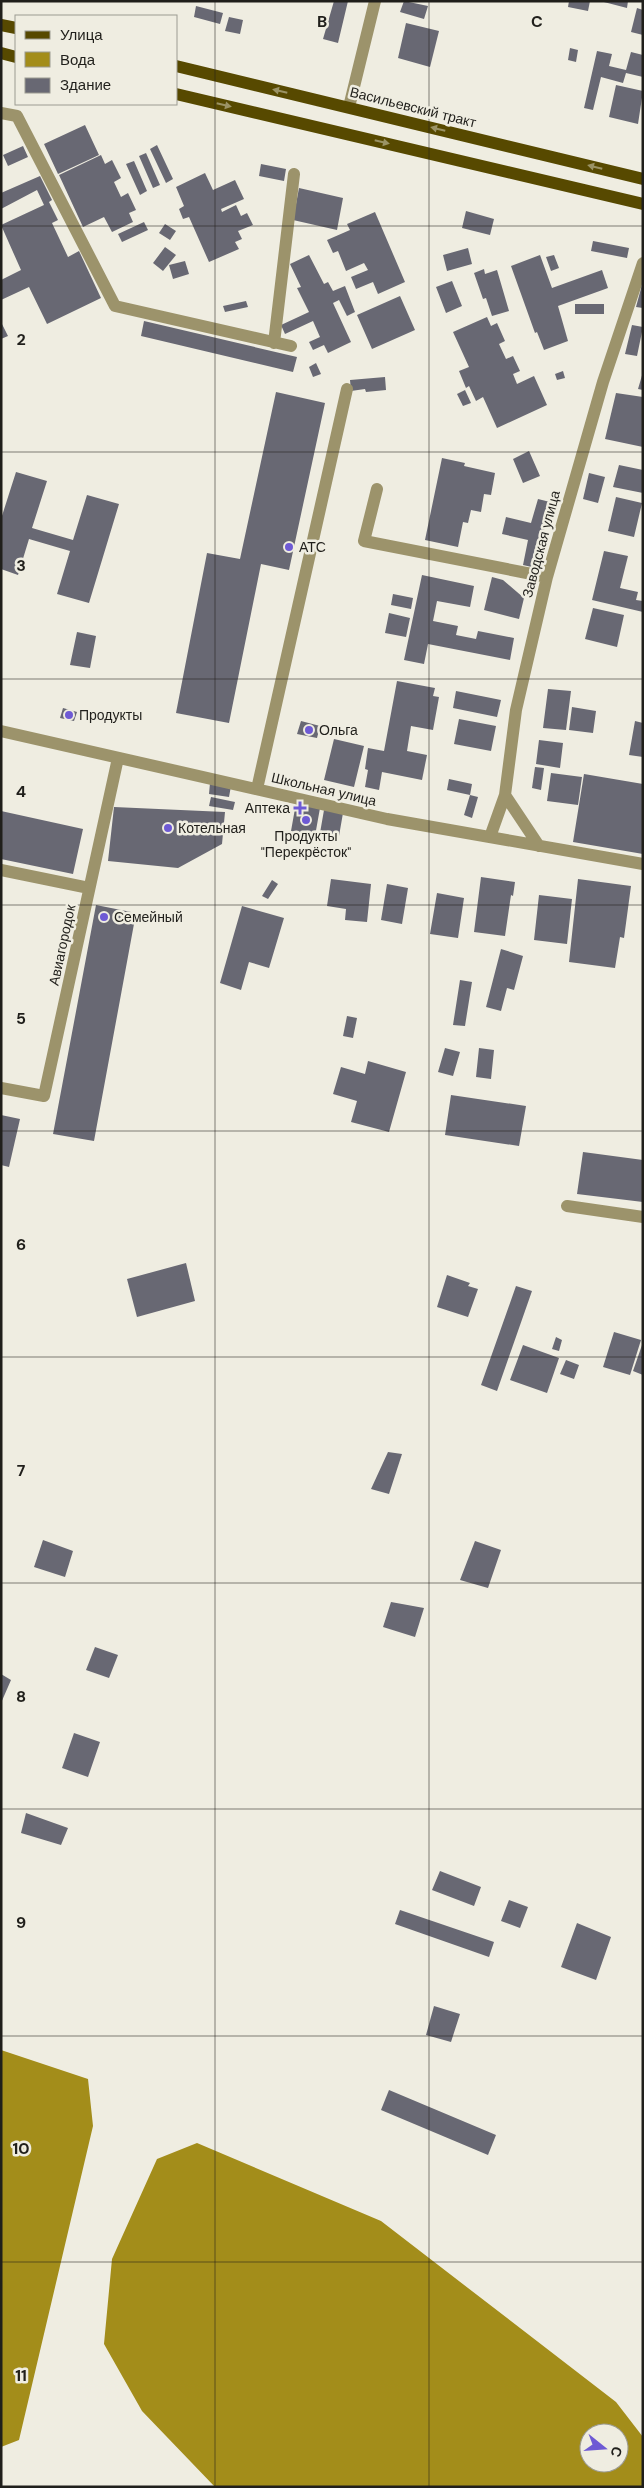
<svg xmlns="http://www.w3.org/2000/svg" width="644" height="2488" font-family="'DM Sans',sans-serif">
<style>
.water{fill:#a38d1a;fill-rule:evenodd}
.building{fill:#686873}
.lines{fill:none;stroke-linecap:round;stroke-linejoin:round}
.minor{stroke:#9c936b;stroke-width:12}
.major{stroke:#574900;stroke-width:12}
.oneway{fill:#9b9365}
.grid{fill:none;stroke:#201f1b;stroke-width:1;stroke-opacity:0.55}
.poi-dot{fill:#6e5ad4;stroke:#efede1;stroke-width:2}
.labels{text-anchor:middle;stroke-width:5;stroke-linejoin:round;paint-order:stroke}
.street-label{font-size:14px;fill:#201f1b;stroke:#efede1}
.poi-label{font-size:14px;fill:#201f1b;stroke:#efede1;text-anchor:start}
.grid-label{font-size:16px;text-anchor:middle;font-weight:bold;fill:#201f1b;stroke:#efede1;stroke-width:5;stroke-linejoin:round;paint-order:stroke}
</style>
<rect width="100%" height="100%" fill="#efede1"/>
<path class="water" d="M1,2050l87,29 5,47 -74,314 -18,7z
M197,2143l184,78 235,181 27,35v50h-428l-73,-76 -38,-67 8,-85 45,-100zM589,2433h30v30h-30z"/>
<path class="building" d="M334,1h14l-10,42 -15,-4z
M404,1l24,5 -4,13 -24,-7z
M569,1h21l-2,10 -20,-4z
M600,1h28l-1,7z
M196,6l27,7 -3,11 -26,-7z
M637,8l6,2v25l-12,-3z
M229,17l14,3 -3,14 -15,-3z
M406,23l33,8 -9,36 -32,-9z
M570,48l8,2 -2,12 -8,-2z
M597,51l15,3 -3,12 17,4 5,-18 12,3v22l-17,-4 -3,10 -22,-6 -8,33 -9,-2z
M616,85l27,6 -5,33 -29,-7z
M85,125l14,30 -41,19 -14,-30z
M157,145l16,34 -7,4 -16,-34z
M23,146l5,11 -20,9 -5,-11z
M146,153l14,32 -7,3 -14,-32z
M101,155l4,9 7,-4 9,18 -7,4 7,15 7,-4 8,17 -7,3 4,9 -21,10 -8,-15 -21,10 -24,-52z
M134,161l13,30 -7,4 -14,-31z
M261,164l25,5 -2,12 -25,-5z
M205,173l8,17 22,-10 9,19 -23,10 1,3 14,-7 5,11 6,-3 6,12 -15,6 4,8 -7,3 4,7 -30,13 -20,-45 -6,2 -4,-10 5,-3 -8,-19z
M40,176l12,24 -3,2 9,18 -6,3 16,34 11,-6 22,47 -54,26 -18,-37 -28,13v-20l20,-10 -20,-45 43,-20 -7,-15 -36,19v-16z
M299,188l44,10 -6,32 -44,-10z
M466,211l28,8 -4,16 -28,-7z
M375,212l30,70 -27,12 -5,-12 -17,7 -5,-12 17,-7 -4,-7 -18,8 -8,-20 -5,2 -6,-13 23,-10 -3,-6z
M144,222l4,8 -26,12 -4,-8z
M165,224l11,7 -6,9 -11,-7z
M593,241l36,7 -2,10 -36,-7z
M165,247l11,8 -13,16 -10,-8z
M468,248l4,16 -25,7 -4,-16z
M309,255l15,29 4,-2 5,9 12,-5 10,26 -8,4 -8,-16 -6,3 18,39 -23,11 -4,-8 -11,5 -4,-8 11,-5 -7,-16 -28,13 -4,-9 28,-13 -12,-24 4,-1 -11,-23z
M540,255l12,33 50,-18 6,18 -50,18 10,35 -24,9 -7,-18 -2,1 -24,-67z
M554,255l5,13 -8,3 -5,-14z
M185,261l4,13 -16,5 -4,-14z
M484,269l1,5 12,-4 12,41 -17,5 -6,-18 -3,1 -9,-26z
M452,281l10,25 -16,7 -10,-26z
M643,281v27l-7,-1z
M400,296l15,34 -43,19 -15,-34z
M246,301l2,6 -23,5 -2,-6z
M575,304h29v10h-29z
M487,317l4,9 6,-3 8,18 -6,3 7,15 7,-3 7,15 -7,3 4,10 17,-8 13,29 -50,23 -14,-31 -7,4 -7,-15 -3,2 -7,-17 10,-4 -16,-35z
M144,321l153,36 -4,15 -152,-36z
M1,322l7,14 -7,3z
M632,325l11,2 -6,29 -12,-2z
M316,363l5,11 -8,3 -4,-10z
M563,371l2,7 -8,2 -2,-6z
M643,372v18l-5,-1z
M385,377l1,13 -20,2 -1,-3 -14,2 -1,-11z
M465,390l6,13 -8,3 -6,-12z
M276,392l49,11 -36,167 -28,-6 -32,159 -53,-10 31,-160 33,6z
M616,393l27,4v50l-38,-8z
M529,451l11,25 -17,7 -10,-24z
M442,458l23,5 -1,3 31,7 -4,22 -7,-1 -3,18 -10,-2 -3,13 -5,-1 -5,25 -33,-7z
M619,465l24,5v23l-30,-6z
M16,472l31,9 -15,47 41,12 14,-45 32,9 -30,99 -32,-9 13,-43 -41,-12 -11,36 -17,-6v-50z
M589,473l16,4 -7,26 -15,-4z
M616,497l26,6 -8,34 -26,-6z
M538,499l12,3 -14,66 -13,-3 5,-25 -26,-6 4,-17 25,6z
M604,551l24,5 -8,32 18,4 -2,8 7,1v11l-51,-12z
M422,575l52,11 -4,21 -33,-6 -4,20 25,5 -2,9 20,4 2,-8 36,7 -4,22 -82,-16 -4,20 -20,-4z
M492,577l11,3 21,18 -5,21 -35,-9z
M393,594l20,4 -2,11 -20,-4z
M593,608l31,7 -7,32 -32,-8z
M389,613l21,5 -4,19 -21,-4z
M77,632l19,4 -6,32 -20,-3z
M397,681l38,7 -2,8 6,1 -6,33 -22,-4 -4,25 20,4 -5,25 -40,-8 -3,18 -14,-3 3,-17 -3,-1 3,-21 16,3z
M548,689l23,2 -5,39 -23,-2z
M456,691l45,9 -4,17 -44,-9z
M572,707l24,4 -3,22 -24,-3z
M63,708l14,4 -3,9 -14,-3z
M459,719l37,7 -5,25 -37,-7z
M301,721l19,5 -3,12 -20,-4z
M635,721l8,2v34l-14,-2z
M334,739l30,7 -10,41 -30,-7z
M539,740l24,3 -3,25 -24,-4z
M535,767l9,1 -3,22 -9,-2z
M551,773l31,4 -4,28 -31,-4z
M584,774l59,10v70l-70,-12z
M449,779l23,5 -2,11 8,2 -6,21 -8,-3 6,-20 -23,-5z
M210,783l21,3 -2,11 -20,-3z
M211,797l24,5 -2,8 -24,-4z
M296,803l24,5 -5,28 -24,-5z
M114,807l111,5 -3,32 -44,24 -70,-7z
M324,810l19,3 -4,23 -19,-3z
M1,811l82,18 -10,45 -72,-15z
M481,877l34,5 -2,14 -2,-1 -6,41 -31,-4z
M331,879l40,5 -4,38 -22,-2 1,-11 -19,-3z
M578,879l53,7 -7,52 -4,-1 -5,31 -46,-6z
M272,880l6,4 -10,15 -6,-3z
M387,884l21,4 -6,36 -21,-4z
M437,893l27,5 -6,40 -28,-4z
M539,895l33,4 -5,45 -33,-4z
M96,905l40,8 -42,228 -41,-7z
M242,906l42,12 -15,50 -20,-6 -8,28 -21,-7z
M501,949l22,7 -9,34 -7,-2 -6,23 -15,-4z
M460,980l12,2 -7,44 -12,-1z
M347,1016l10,2 -4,20 -10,-2z
M445,1048l15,4 -7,24 -15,-4z
M479,1048l15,2 -3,29 -15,-2z
M368,1061l38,11 -17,60 -38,-10 6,-21 -24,-7 8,-27 24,7z
M451,1095l75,11 -7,40 -74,-11z
M1,1115l19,4 -11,48 -8,-2z
M583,1152l60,8v42l-66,-8z
M186,1263l9,38 -58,16 -10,-38z
M447,1275l23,8 -2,3 10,3 -10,28 -31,-10z
M516,1286l16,5 -35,100 -16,-6z
M614,1332l27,8 -11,35 -27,-8z
M556,1337l6,3 -3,11 -7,-2z
M523,1345l36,13 -12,35 -37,-13z
M642,1345h1v30l-10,-4z
M566,1360l13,5 -5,14 -14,-5z
M388,1452l14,2 -13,40 -18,-5z
M43,1540l30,11 -8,26 -31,-10z
M475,1541l26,9 -13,38 -28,-8z
M391,1602l33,6 -9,29 -32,-10z
M95,1647l23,8 -9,23 -23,-8z
M1,1674l10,6 -10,23z
M74,1733l26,9 -12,35 -26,-9z
M26,1813l42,15 -7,17 -40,-12z
M440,1871l41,16 -7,19 -42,-16z
M509,1900l19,7 -8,21 -19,-7z
M400,1910l94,32 -5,15 -94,-33z
M577,1923l34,14 -15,43 -35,-13z
M434,2006l26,8 -9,28 -25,-7z
M389,2090l107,45 -8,20 -107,-45z"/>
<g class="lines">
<path class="minor" d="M349,107l26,-106
M1,113l16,3 98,190 176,40
M274,343l20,-169
M377,489l-13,52 183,36
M1,731l386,88 256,45
M257,789l90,-400
M505,795l34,51
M490,837l15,-42 11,-85 31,-133 56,-195 40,-119
M1,870l88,18
M1,1088l43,8 74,-338
M567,1206l76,11"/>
<path class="major" d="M1,25l15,3
M1,53l15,4
M176,66l467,113
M176,94l467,110"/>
</g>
<defs><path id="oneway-solid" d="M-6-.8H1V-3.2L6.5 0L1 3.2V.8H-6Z" transform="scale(1.25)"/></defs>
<g class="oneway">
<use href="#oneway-solid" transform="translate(280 91) rotate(-167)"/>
<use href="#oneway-solid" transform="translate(224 105) rotate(13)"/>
<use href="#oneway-solid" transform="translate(438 129) rotate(-166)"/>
<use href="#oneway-solid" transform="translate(382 142) rotate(13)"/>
<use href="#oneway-solid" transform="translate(595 167) rotate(-166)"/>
</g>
<path class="grid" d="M215,1v2486M429,1v2486M1,226h642M1,452h642M1,679h642M1,905h642M1,1131h642M1,1357h642M1,1583h642M1,1809h642M1,2036h642M1,2262h642"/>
<g class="poi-dot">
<circle cx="289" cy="547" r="5"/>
<circle cx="69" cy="715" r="5"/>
<circle cx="309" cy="730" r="5"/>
<path d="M297.5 800.5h5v5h5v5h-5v5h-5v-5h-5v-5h5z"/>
<circle cx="306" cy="820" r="5"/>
<circle cx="168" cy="828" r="5"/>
<circle cx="104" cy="917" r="5"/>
</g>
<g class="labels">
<g class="street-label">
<text transform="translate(413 107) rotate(14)" y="5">Васильевский тракт</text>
<text transform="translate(541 544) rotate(-75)" y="5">Заводская улица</text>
<text transform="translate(324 789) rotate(13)" y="5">Школьная улица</text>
<text transform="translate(62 945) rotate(-78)" y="5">Авиагородок</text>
</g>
<g class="poi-label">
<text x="299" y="552">АТС</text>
<text x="79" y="720">Продукты</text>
<text x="319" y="735">Ольга</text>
<text x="290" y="813" text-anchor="end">Аптека</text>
<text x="178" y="833">Котельная</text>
<text x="306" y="841" text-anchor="middle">Продукты<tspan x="306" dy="16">"Перекрёсток"</tspan></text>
<text x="114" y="922">Семейный</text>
</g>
</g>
<g class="grid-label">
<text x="322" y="27">B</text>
<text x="537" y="27">C</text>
<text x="21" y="345">2</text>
<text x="21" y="571">3</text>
<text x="21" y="797">4</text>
<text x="21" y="1024">5</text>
<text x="21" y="1250">6</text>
<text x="21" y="1476">7</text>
<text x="21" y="1702">8</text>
<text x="21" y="1928">9</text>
<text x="21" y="2154">10</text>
<text x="21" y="2381">11</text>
</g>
<rect width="644" height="2488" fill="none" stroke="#201f1b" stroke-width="5"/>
<rect x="15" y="15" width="162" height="90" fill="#efede1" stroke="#9c9b92"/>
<rect x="25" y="31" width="25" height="8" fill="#574900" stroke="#9c9b92"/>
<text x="60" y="40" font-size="15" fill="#201f1b">Улица</text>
<rect x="25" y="52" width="25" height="15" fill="#a38d1a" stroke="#9c9b92"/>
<text x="60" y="65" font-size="15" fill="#201f1b">Вода</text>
<rect x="25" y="78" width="25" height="15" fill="#686873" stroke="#9c9b92"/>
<text x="60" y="90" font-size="15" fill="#201f1b">Здание</text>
<g transform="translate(604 2448) rotate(107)"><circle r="24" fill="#efede1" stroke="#9c9b92"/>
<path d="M0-4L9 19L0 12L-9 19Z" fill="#6e5ad4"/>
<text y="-8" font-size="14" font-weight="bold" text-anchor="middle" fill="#201f1b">С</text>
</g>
</svg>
